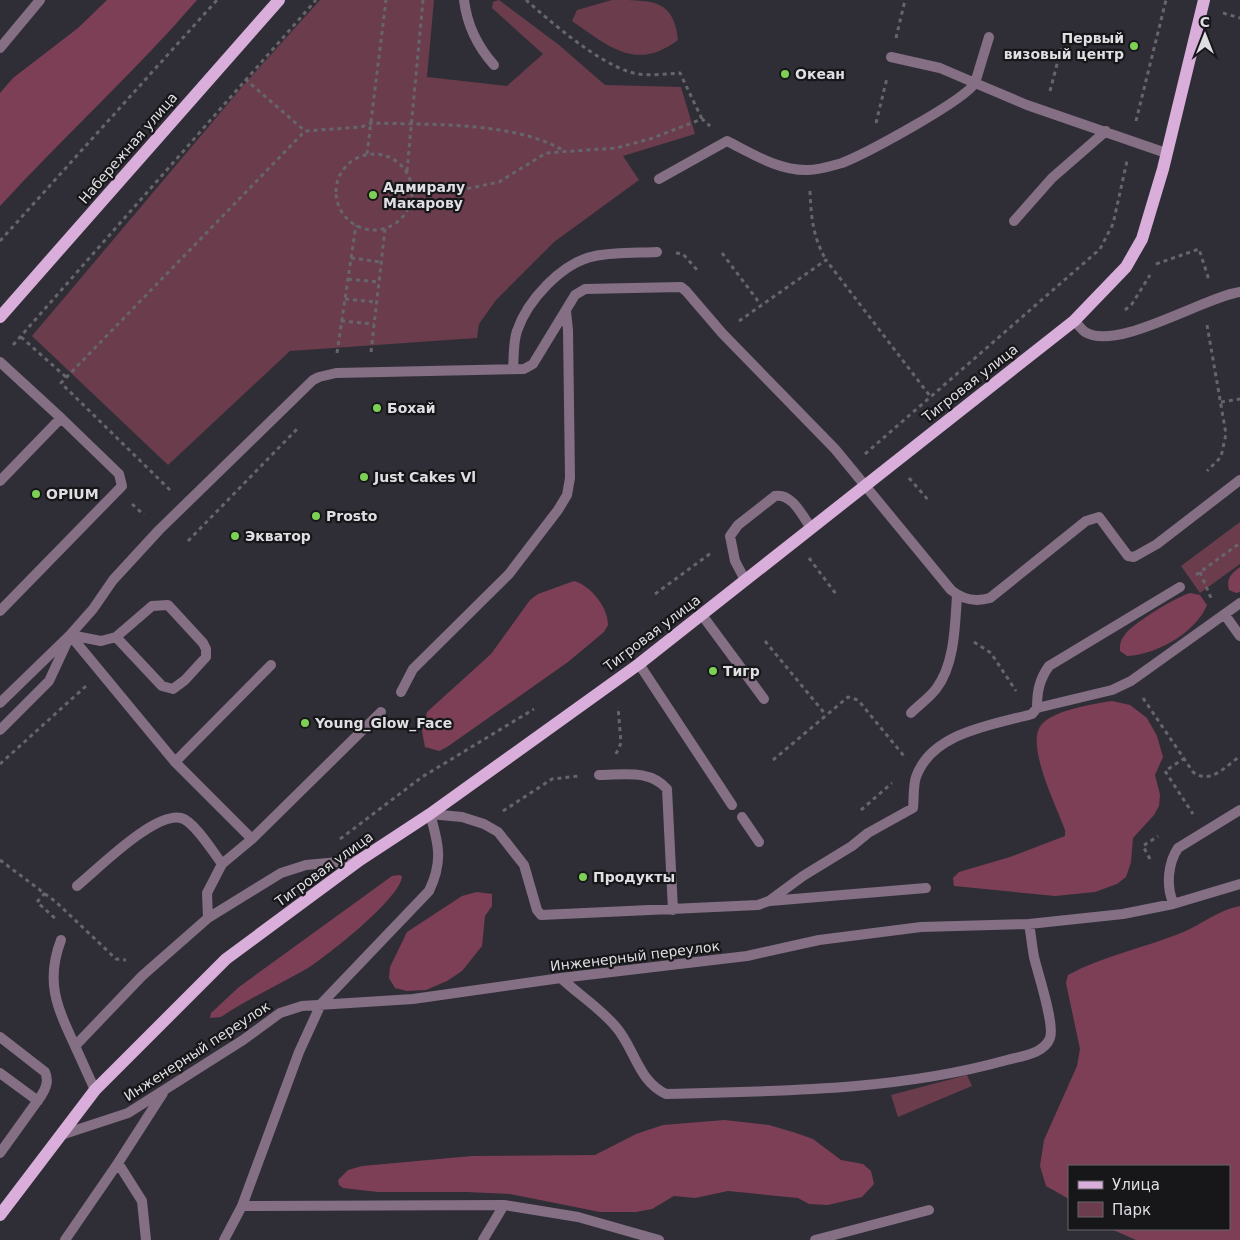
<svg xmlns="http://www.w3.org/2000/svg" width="1240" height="1240" font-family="'DejaVu Sans',sans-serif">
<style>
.green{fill:#6a3c4c}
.forest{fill:#7d3f56}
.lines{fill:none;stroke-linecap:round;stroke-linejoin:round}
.path{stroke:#66656c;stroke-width:3;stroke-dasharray:4 4;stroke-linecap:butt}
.service{stroke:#846f84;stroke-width:10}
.primary{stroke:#d9aeda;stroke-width:12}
.poi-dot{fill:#7cd155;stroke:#17171a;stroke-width:2}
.labels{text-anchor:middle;stroke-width:4.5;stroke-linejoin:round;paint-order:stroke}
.poi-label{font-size:14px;font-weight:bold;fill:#dfdee3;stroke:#17171a;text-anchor:start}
.street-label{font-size:14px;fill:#dfdee3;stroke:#17171a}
</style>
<rect width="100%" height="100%" fill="#2f2e36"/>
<path class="green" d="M320,0h114l-7,77 80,9 36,-32 -51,-46 1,-6 6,-2 60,45 46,40 76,2 14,47 -72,22 16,24 -85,62 -58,58 -17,24 -2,14 -187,13 -122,114 -136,-129 210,-249z
M612,0c42,0 62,0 66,40 -42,32 -70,6 -106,-19l5,-11z
M1240,522v42l-40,29 -19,-27z
M967,1075l5,11 -74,31 -7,-22z"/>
<path class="forest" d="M107,0h90c-62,72 -133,136 -197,206v-113l13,-15 65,-50z
M1240,567v25l-4,1 -7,-3c-3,-12 2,-16 11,-23z
M574,581c17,5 34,26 34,44l-4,7 -36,30 -121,85 -8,4 -14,-4 -3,-16 5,-19 64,-58 39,-54 8,-6z
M1190,593l10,2 7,10c-12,28 -49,49 -80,51l-7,-5c0,-6 0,-10 4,-15 7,-12 52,-39 66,-43z
M1112,701l18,4 17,13 10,18 6,21 -8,18 5,20 -1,11 -5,9 -21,23 -2,24 -5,15 -9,7 -22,8 -40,4 -101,-10 -1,-8 6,-6 51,-15 55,-21v-6c-8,-23 -41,-87 -23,-106 13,-14 51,-20 70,-23z
M399,875l3,1c0,21 -75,80 -94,92 -29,17 -59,30 -87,49l-11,1 1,-5 28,-26 153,-111z
M477,892l15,2v12l-7,10 -3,30 -20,25 -15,10 -21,9 -19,1 -12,-3 -6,-10 1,-11 17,-35 55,-36z
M1240,906v334h-104l-25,-11h118v-63h-160v33l-23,-13 -6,-20 4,-26 33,-74 3,-17 -14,-66 2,-8c35,-19 76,-27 113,-42 20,-8 37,-23 59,-27z
M725,1120l44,5 27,8 17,6 28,21 22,4 8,7 3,13 -12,13 -34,8 -19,-1 -11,-6 -70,-7 -33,7 -21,-2 -22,13 -16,3h-36l-90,-18 -43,-2h-89l-35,-4 -4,-3 -1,-5 10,-10 14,-4 110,-10 123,-1 41,-21 27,-9z"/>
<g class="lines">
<path class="path" d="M526,0c26,23 71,62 104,72 15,5 34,2 50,1l22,46
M1223,13l17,5
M896,38l9,-38
M245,79l60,52
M1050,91l12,-46
M1136,121l30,-121
M876,123l11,-45
M336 192a38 38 0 1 1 76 0a38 38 0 1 1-76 0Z
M367,154l19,-154
M407,171l16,-171
M412,188l11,-3 43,4 33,-7 47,-29 70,-5 34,-9 52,-20 8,7
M810,191c1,26 3,46 16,69
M0,241l217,-241
M676,253l7,1 16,18
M722,253l39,52
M351,258l30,4
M1156,264l43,-15 10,31
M348,279l31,3
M345,299l31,3
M1125,310l7,-6 18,-29
M341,321l33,3
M739,321l87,-61 104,136
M1207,325l19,109 -5,23 -14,14
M21,337l45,40
M13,345l303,-345
M371,352l14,-123
M337,353l19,-128
M1221,402l19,-3
M865,454l235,-205 13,-25 14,-63
M909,478l20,23
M170,490l-109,-107 244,-252 56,-4 11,-4c58,2 144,-2 194,29
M132,504l12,11
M188,541l111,-114
M809,558l27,36
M1200,572l11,26
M1196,575l44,-32
M655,594l56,-41
M765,641l61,74
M974,642l17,11 25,38
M1143,698l50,74c17,13 32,-5 47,-16
M616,754l5,-11 -3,-36
M1185,758l-20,13 28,43
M773,760l75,-63 10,3 46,56
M0,764l86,-78
M861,810l31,-27
M503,811l49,-32 27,-3
M340,839l82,-62 112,-68
M1150,859l-7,-13 15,-10
M0,860l56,42 60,57 10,1
M45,893l-8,9 20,18"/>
<path class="service" d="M464,0c3,25 13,46 30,65
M0,48l40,-48
M891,57l49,11 35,15 14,-46
M659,179l68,-38c26,13 52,30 81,29 11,0 23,-4 34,-7 23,-9 122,-62 133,-80l52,22 139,48
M1014,221l38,-43 54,-47
M1074,321c4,3 7,8 11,11 32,20 119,-35 155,-40
M0,362l61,56 -61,63
M513,369c1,-11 0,-27 4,-38 10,-30 45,-69 78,-75 20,-4 41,-3 62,-4
M745,580l-10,-19 -5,-25 8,-11 37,-29c17,-3 27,19 36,32
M0,611l122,-125 -3,-12 -58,-56
M702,615l62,84
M1225,615l15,21
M70,635l105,127 77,77 -30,25 -15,29 1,25
M70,635l31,6 15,-4 46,49 11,3 12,-9 21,-23v-8l-3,-6 -35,-38 -16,1 -36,31
M639,664l93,141
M401,692l12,-23 96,-95 49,-64 9,-15 3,-17 -2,-148 -2,-19
M0,703l70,-68 23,-26 20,-29 46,-50 154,-150 6,-3 17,-4 188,-4 9,-5 42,-69 10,-6 96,-2 5,4 36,42 113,116 116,141c12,10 25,12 39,8l96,-77 13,-4 29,39 6,1 23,-13 83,-64
M1037,708c0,-16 2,-28 12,-42l131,-79
M911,713c8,-8 18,-15 25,-24 19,-25 19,-64 21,-94
M0,730l49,-49 20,-43
M175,762l96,-97
M599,775c24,0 51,-6 68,14l6,121
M742,817l17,25
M252,839l129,-127
M77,886c21,-17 77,-74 104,-68 13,3 33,35 41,46
M770,901l156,-13
M1173,902c-7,-16 -5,-39 5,-54l62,-38
M61,940c-16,42 -4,67 14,106
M561,978c18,17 39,30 55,49 19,22 22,54 50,67 114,-3 230,-3 341,-34 14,-4 37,-6 43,-22 5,-14 -12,-64 -16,-81 -2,-11 -3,-22 -5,-33
M0,1037l45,35c4,9 1,16 -4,24l-41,57
M0,1073l38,28
M95,1090l-20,-44 67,-70 66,-58 73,-45 25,-8 54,-5
M61,1135l67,-22 115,-73 37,-27 22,-7 111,-7 148,-21 186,-22 72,-16 102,-13 108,-3 94,-10 50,-10 67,-20
M242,1206l57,-154 22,-48 108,-113c14,-29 10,-46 1,-77l32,3 22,7 14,8 26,33 13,45 4,5 217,-10 11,-4 34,-25 49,-30 16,-13 45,-25c1,-9 0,-22 3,-31 16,-45 77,-52 116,-63l5,-6 75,-18 19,-9 109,-78
M65,1240l53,-77
M146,1240l-4,-39 -24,-38 45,-70
M224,1240l18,-34 262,-1 74,12 81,23
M483,1240l21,-35
M815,1240l114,-30"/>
<path class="primary" d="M0,317l279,-317
M0,1215l95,-125 131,-131 134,-99 70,-46 209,-150 435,-343 52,-54 16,-28 21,-70 41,-169"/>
</g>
<g class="poi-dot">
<circle cx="1134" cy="46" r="5"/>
<circle cx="785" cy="74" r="5"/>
<circle cx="373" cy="195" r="5"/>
<circle cx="377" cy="408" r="5"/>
<circle cx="364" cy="477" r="5"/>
<circle cx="36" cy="494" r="5"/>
<circle cx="316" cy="516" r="5"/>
<circle cx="235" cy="536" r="5"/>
<circle cx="713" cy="671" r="5"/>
<circle cx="305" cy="723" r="5"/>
<circle cx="583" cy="877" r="5"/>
</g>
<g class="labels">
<g class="poi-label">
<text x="1124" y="43" text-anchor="end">Первый<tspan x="1124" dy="16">визовый центр</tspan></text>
<text x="795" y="79">Океан</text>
<text x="383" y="192">Адмиралу<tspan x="383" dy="16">Макарову</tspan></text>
<text x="387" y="413">Бохай</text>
<text x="374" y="482">Just Cakes Vl</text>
<text x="46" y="499">OPIUM</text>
<text x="326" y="521">Prosto</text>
<text x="245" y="541">Экватор</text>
<text x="723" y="676">Тигр</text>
<text x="315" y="728">Young_Glow_Face</text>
<text x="593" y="882">Продукты</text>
</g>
<g class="street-label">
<text transform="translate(128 148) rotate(-49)" y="5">Набережная улица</text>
<text transform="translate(970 383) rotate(-38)" y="5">Тигровая улица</text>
<text transform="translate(652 633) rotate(-37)" y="5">Тигровая улица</text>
<text transform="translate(324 869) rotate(-36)" y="5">Тигровая улица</text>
<text transform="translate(635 956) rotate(-7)" y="5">Инженерный переулок</text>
<text transform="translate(197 1051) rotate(-33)" y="5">Инженерный переулок</text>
</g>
</g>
<rect x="1068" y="1165" width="162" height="65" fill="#17171a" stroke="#67676a"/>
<rect x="1078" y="1181" width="25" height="8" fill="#d9aeda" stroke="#67676a"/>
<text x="1112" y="1190" font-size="15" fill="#dfdee3">Улица</text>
<rect x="1078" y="1202" width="25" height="15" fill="#6a3c4c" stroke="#67676a"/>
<text x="1112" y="1215" font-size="15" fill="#dfdee3">Парк</text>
<g transform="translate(1205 35)" stroke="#17171a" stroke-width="4" paint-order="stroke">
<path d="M0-4L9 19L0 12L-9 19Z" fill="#dfdee3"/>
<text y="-8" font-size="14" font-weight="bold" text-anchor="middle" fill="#dfdee3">С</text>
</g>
</svg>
